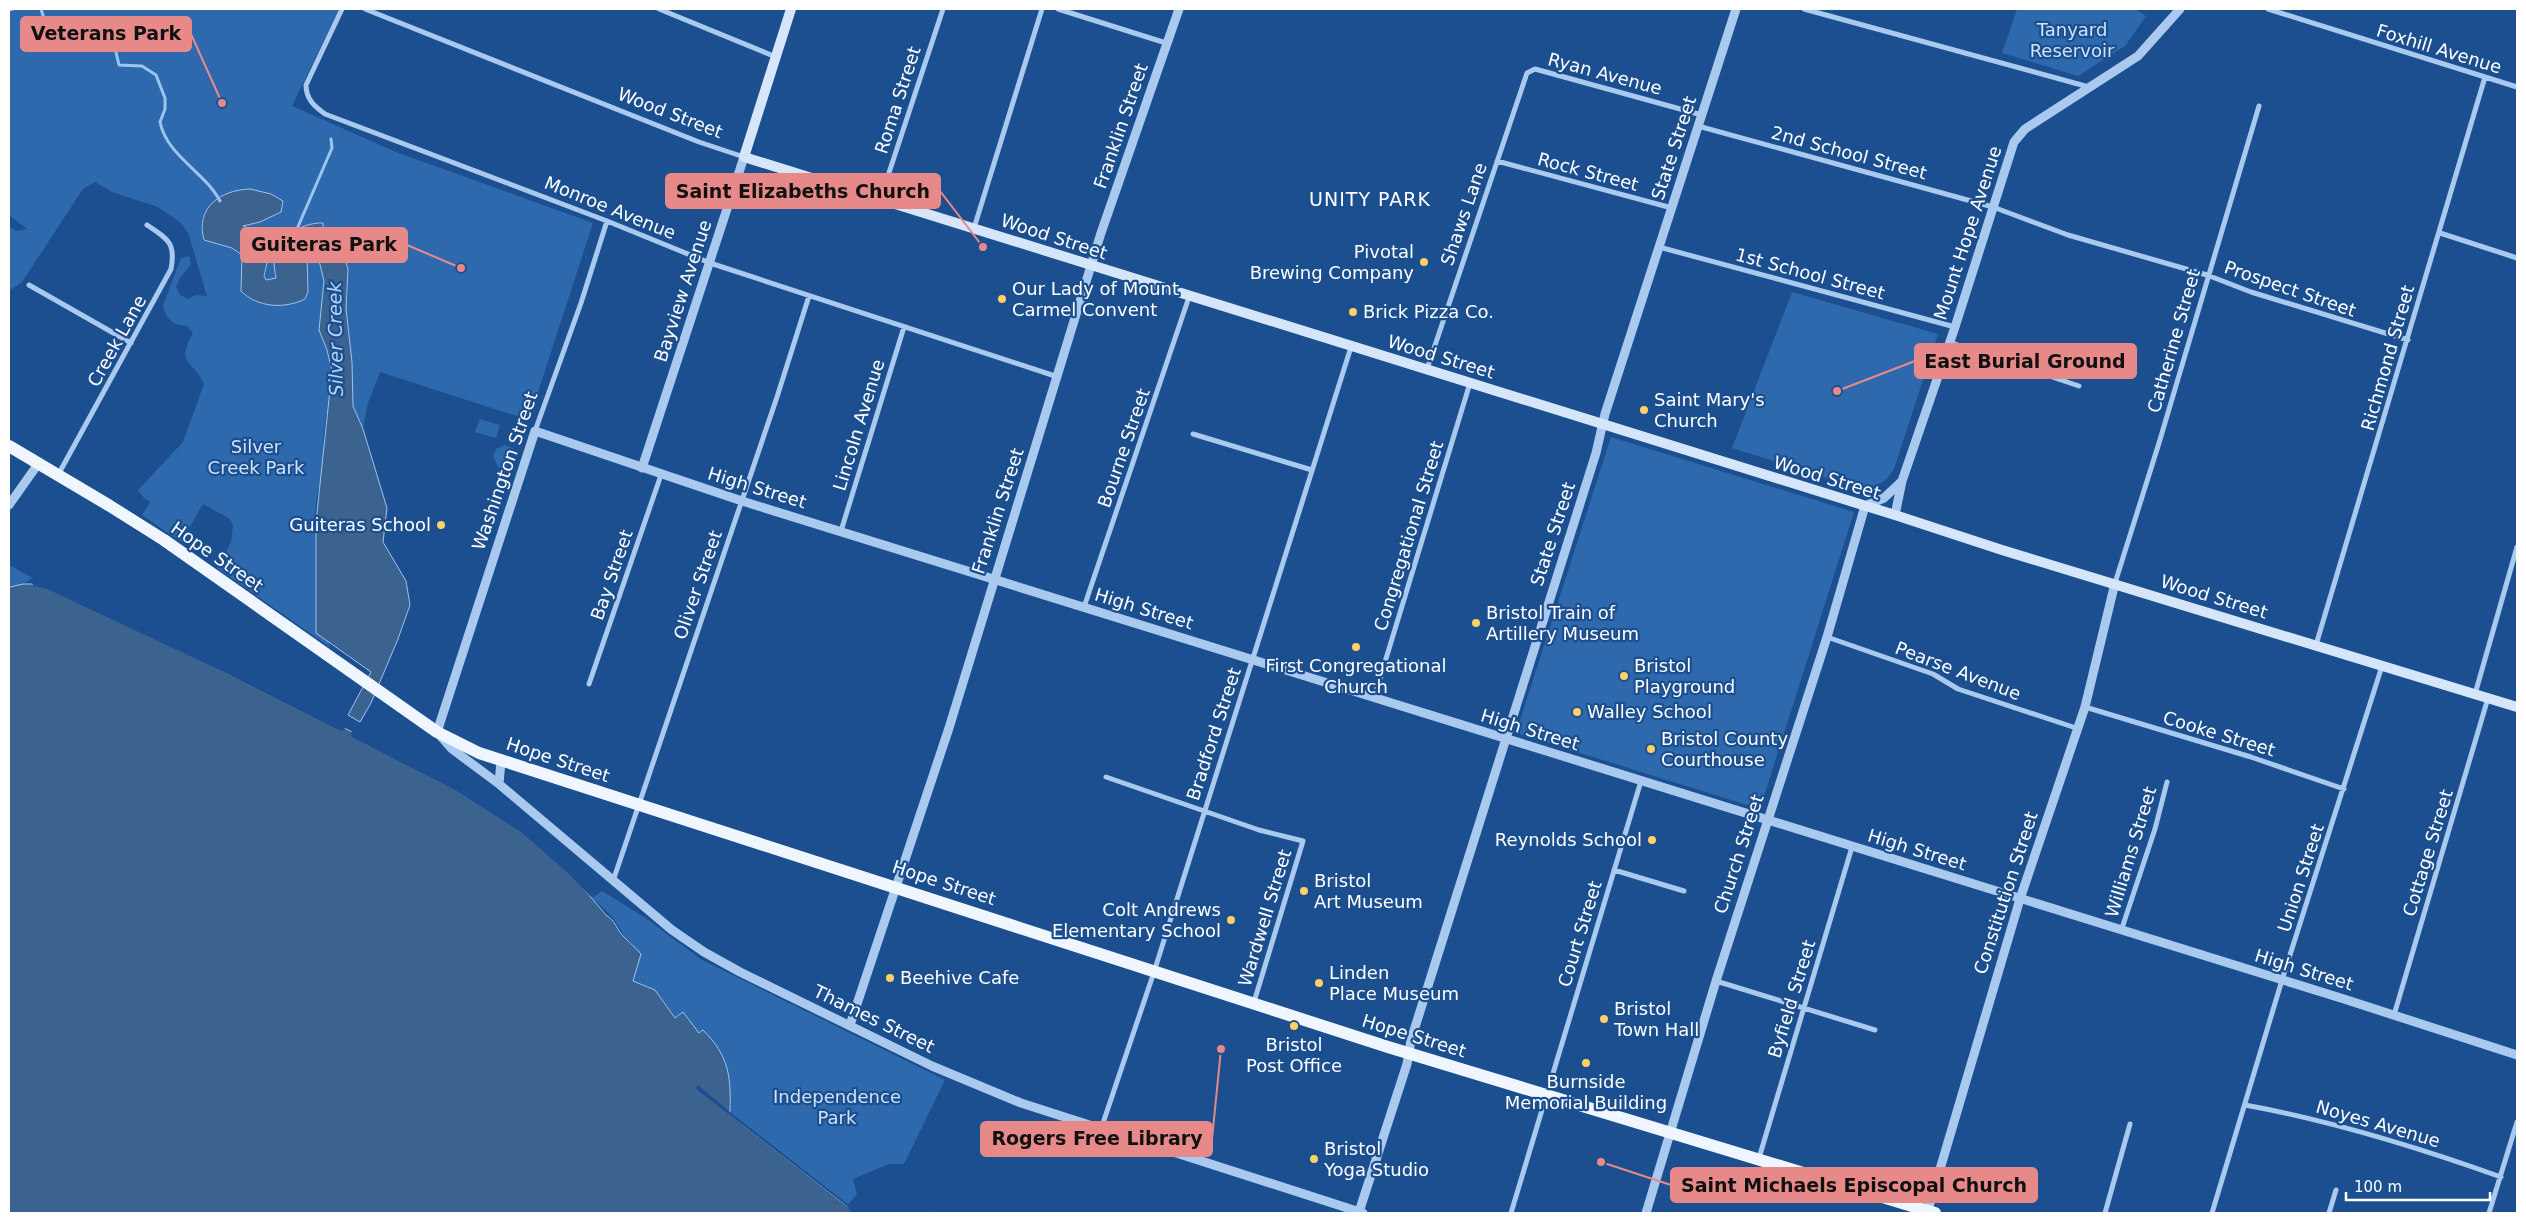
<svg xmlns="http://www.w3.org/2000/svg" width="2526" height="1222" font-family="'DejaVu Sans',sans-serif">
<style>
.green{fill:#2e69ad}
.water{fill:#3c6290;stroke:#9cc4f0}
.pier{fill:#1b4f8f}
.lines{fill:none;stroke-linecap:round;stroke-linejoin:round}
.stream{stroke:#9cc4f0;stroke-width:3}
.minor{stroke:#a9c9ee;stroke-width:5}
.tertiary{stroke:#a9c9ee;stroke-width:9}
.secondary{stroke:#d6e6fa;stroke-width:10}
.primary{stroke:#f0f6ff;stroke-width:12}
.poi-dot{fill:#ffd166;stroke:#1b4f8f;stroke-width:2}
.labels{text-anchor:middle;stroke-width:4.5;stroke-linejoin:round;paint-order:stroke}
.park-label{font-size:18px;fill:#cfe3fa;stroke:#1b4f8f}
.street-label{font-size:18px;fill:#fff;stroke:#1b4f8f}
.poi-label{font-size:18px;fill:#fff;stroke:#1b4f8f;text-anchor:start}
.neighbourhood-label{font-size:19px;letter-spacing:1px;fill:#fff;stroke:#1b4f8f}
.water-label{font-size:19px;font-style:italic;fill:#b5d3f5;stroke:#1b4f8f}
.leader{fill:none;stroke:#e88989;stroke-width:2}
.callout-dot{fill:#e88989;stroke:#1b4f8f;stroke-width:2}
.callout{fill:#e88989;stroke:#e88989;stroke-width:2}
.callout-label{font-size:19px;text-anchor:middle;font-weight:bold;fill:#111}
</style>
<rect width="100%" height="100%" fill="#1b4f8f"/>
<path class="green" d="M9,9h330l-47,97 104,46 197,71 -64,197 -149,-48 -12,31 -5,26 -10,-23 -1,-42 -3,-1 -7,-32 -9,-11v-20l4,7 8,2c7,-20 -1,-47 -11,-65 -4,-6 -10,-9 -12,-16 -14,1 -36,12 -44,25 -4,7 -2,20 -2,28l-12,1c5,-30 10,-42 -21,-56l22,-6 1,-6 -9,-9 -32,-9c-21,13 -28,20 -21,44l28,8 10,7 -1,36c15,16 36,12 56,12l11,-11c-1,-13 -7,-40 7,-44l9,17 1,18 -2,44 9,16 3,14 -1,45 -8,14 -3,24 2,16 -9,45 -2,31 6,14 -2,30 2,39 11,33 -114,-80 14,-26 2,-17 -3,-6 -27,-15 -22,38 -39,-27 8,-13 -6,-4 -6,-8 45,-48 21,-58c-12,-27 -29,-17 -11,-51l-6,-7c-14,-1 -21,-6 -24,-20l18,-48 8,-2 2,9 -11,13 -4,9 4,8 8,4 8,-4 11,1 -19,-63 -7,-10 -23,-16 -46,-15 -17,-10 -12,7 -61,93 -13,9v-64l8,4 10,-2 -18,-14z
M2017,9h118l11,7 -21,30 -47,30 -76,-23z
M1792,292l146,42 -44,135c-8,14 -19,19 -35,19l-127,-40z
M480,419l20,6 -4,13 -21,-6z
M1611,437l243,75 -94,297 -244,-76z
M505,445l8,3 -6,22 -9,-3 -5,-11 3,-7z
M9,565l24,13 -10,6 -12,3 -2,3z
M602,891l42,26 58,43 243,120 -41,84h-15l-36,15 4,15 -10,12 -120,-93 -24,-83 -4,4 -17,-21 -6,5 -21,-28 -22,-9 -1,-38c-11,-8 -10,-13 -17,-22 -5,-7 -16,-17 -23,-23z"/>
<path class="water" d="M250,189l21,5 12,7 -2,11 -21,10 -17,4 16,8 11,16 -6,26 2,4 10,-2c-1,-7 -3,-17 -2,-24 4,-19 32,-32 49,-31v8l19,18 6,20 -2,40 6,53 1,44 10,23 24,79 -4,34 23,39 4,24 -12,34 -27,64 -11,19 -12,-7 23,-43 -55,-39v-111l16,-151 -5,-21 -8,-20 5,-49 -7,-29 -2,-4 -4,1 -4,5 1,38 -3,7c-20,10 -47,9 -64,-8l1,-36 -10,-7 -28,-8c-9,-32 16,-50 46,-51z
M23,584h16l379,179 110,69 38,36 40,47c10,6 10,14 18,22 6,6 11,10 17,17l-8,27 22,9 20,28 8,-6 16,21 4,-3c26,26 28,46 27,81l-2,2 128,100h-847v-623l1,-3z"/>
<path class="pier" d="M31,581h9l237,111 67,33 1,5 -3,1 -7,-3 -105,-53 -183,-86 -13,-3z
M353,729l69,33 95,60 30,24 26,26 16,18 1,6 -22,-23 -47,-41 -64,-41 -105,-54 -1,-4z
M698,1085l33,28 128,100 -8,-1 -4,-6 -152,-118z
M910,1200l23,6 6,7 -35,-2z"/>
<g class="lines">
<path class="stream" d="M41,9l4,13c8,3 17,10 26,8 12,-2 16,-13 29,-9l12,14 7,30 23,1 14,9 9,23v11l-5,13c7,34 45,50 60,79
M9,10l4,-1
M299,233l-2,-4 35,-81 -1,-9"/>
<path class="minor" d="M342,9l-36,76c0,14 8,21 19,29l282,107 103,42 348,114
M365,9l334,133 45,15
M659,9l117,48
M1058,9l108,34
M1804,9l285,78
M2268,9l249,78
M1698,126l295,81 75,28 139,40 44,17 157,48
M1497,161l175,47
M880,200l63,-191
M974,228l68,-219
M2440,233l77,25
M1659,247l296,80
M29,285l102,58
M1949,342l130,44
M1427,369l100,-296 8,-4 167,46
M535,431l46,-128 26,-82
M1193,434l119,36
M58,475l113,-206c5,-26 -3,-30 -24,-44
M841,531l63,-204
M2115,583l44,-140 100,-337
M1084,607l105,-310
M1827,637l106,37 25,15 121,40
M2316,645l169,-568
M589,684l72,-209
M2475,694l42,-147
M1374,698l96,-315
M2085,707l166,50 93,32
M1106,777l153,53 44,11 -49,161
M1614,870l70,21
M613,881l164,-484 32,-101
M2121,931l34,-102 12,-47
M1716,981l159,49
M2394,1015l94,-317
M2245,1105c88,16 172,42 256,72
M1101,1129l53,-157 197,-625
M1759,1158l93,-311
M1511,1213l130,-432
M2105,1213l25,-89
M2212,1213l70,-233 100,-314
M2329,1213l7,-23
M2489,1213l28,-91"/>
<path class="tertiary" d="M642,468l102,-311
M9,505l29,-41
M1895,515l7,-34 53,-154 59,-185 11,-13 113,-73 42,-47
M499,784l2,-23
M850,1025l99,-297 152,-495 78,-224
M1359,1212l48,-148 4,-24 185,-587 9,-39 131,-405
M1363,1213l-342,-110 -89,-37 -192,-94 -36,-20 -32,-22 -173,-146 -47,-35 -15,-17 98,-301 207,70 1602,498 173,56
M1646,1213l70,-232 111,-344 38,-131 19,-8 18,-17
M1927,1213l93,-314 65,-192 30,-124"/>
<path class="secondary" d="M791,9l-47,148 1151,358 107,35 515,157"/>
<path class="primary" d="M9,446l101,60 54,34 273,192 42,21 909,294 547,166"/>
</g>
<g class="poi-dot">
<circle cx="1424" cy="262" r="5"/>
<circle cx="1002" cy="299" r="5"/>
<circle cx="1353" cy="312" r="5"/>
<circle cx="1644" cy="410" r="5"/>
<circle cx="441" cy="525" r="5"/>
<circle cx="1476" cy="623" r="5"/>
<circle cx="1356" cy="647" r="5"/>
<circle cx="1624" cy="676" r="5"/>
<circle cx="1577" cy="712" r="5"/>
<circle cx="1651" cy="749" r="5"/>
<circle cx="1652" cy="840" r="5"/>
<circle cx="1304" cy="891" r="5"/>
<circle cx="1231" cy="920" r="5"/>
<circle cx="890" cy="978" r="5"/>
<circle cx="1319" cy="983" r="5"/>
<circle cx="1604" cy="1019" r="5"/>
<circle cx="1294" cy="1026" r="5"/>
<circle cx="1586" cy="1063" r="5"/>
<circle cx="1314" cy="1159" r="5"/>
</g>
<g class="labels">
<g class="park-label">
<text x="2072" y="36">Tanyard<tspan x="2072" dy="21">Reservoir</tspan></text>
<text x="256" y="453">Silver<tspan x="256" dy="21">Creek Park</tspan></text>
<text x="837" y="1103">Independence<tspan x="837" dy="21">Park</tspan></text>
</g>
<g class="street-label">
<text transform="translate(2439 49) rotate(17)" y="6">Foxhill Avenue</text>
<text transform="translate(1605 74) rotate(15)" y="6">Ryan Avenue</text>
<text transform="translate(898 100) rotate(-72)" y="6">Roma Street</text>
<text transform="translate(670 113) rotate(21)" y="6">Wood Street</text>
<text transform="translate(1121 126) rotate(-71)" y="6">Franklin Street</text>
<text transform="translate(1674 148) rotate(-72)" y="6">State Street</text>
<text transform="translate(1849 153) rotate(15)" y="6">2nd School Street</text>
<text transform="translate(1588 172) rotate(15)" y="6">Rock Street</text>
<text transform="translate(610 208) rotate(22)" y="6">Monroe Avenue</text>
<text transform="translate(1464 214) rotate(-71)" y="6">Shaws Lane</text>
<text transform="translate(1968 233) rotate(-72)" y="6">Mount Hope Avenue</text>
<text transform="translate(1054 237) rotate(18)" y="6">Wood Street</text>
<text transform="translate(1810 274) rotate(15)" y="6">1st School Street</text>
<text transform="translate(2290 289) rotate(19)" y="6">Prospect Street</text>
<text transform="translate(683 291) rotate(-72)" y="6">Bayview Avenue</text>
<text transform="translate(117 341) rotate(-61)" y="6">Creek Lane</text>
<text transform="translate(2174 341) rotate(-74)" y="6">Catherine Street</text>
<text transform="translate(1441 357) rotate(17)" y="6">Wood Street</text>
<text transform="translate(2388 358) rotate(-74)" y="6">Richmond Street</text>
<text transform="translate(859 425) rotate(-73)" y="6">Lincoln Avenue</text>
<text transform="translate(1124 448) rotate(-71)" y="6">Bourne Street</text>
<text transform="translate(505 471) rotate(-71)" y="6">Washington Street</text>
<text transform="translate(1827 478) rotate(17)" y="6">Wood Street</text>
<text transform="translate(757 488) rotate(17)" y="6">High Street</text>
<text transform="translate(998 511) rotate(-72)" y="6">Franklin Street</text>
<text transform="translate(1553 534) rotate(-72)" y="6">State Street</text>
<text transform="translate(1409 536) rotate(-73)" y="6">Congregational Street</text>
<text transform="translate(217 557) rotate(35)" y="6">Hope Street</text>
<text transform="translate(612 575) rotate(-71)" y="6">Bay Street</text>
<text transform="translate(698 585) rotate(-71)" y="6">Oliver Street</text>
<text transform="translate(2214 597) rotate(17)" y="6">Wood Street</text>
<text transform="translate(1144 609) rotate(17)" y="6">High Street</text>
<text transform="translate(1958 671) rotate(21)" y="6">Pearse Avenue</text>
<text transform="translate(1530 730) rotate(17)" y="6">High Street</text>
<text transform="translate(1214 734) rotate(-72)" y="6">Bradford Street</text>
<text transform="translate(2219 734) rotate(17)" y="6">Cooke Street</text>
<text transform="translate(558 760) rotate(18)" y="6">Hope Street</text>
<text transform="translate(1917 850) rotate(17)" y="6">High Street</text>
<text transform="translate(2131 852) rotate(-73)" y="6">Williams Street</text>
<text transform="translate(2428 853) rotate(-73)" y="6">Cottage Street</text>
<text transform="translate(1739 854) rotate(-72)" y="6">Church Street</text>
<text transform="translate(2301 878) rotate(-72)" y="6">Union Street</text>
<text transform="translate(944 883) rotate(18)" y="6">Hope Street</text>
<text transform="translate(2006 893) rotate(-72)" y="6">Constitution Street</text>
<text transform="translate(1265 918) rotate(-73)" y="6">Wardwell Street</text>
<text transform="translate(1580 934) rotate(-73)" y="6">Court Street</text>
<text transform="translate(2304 970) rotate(17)" y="6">High Street</text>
<text transform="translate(1792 999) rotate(-73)" y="6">Byfield Street</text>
<text transform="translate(874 1019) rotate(26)" y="6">Thames Street</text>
<text transform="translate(1414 1036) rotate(17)" y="6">Hope Street</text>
<text transform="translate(2378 1124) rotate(16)" y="6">Noyes Avenue</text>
</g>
<g class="poi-label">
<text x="1414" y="258" text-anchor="end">Pivotal<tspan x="1414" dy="21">Brewing Company</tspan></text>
<text x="1012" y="295">Our Lady of Mount<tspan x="1012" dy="21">Carmel Convent</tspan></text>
<text x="1363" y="318">Brick Pizza Co.</text>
<text x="1654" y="406">Saint Mary's<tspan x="1654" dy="21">Church</tspan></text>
<text x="431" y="531" text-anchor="end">Guiteras School</text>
<text x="1486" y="619">Bristol Train of<tspan x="1486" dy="21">Artillery Museum</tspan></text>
<text x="1356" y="672" text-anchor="middle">First Congregational<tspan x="1356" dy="21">Church</tspan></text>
<text x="1634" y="672">Bristol<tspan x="1634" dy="21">Playground</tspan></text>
<text x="1587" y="718">Walley School</text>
<text x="1661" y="745">Bristol County<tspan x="1661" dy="21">Courthouse</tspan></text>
<text x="1642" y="846" text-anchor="end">Reynolds School</text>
<text x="1314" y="887">Bristol<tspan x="1314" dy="21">Art Museum</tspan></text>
<text x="1221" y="916" text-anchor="end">Colt Andrews<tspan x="1221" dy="21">Elementary School</tspan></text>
<text x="1329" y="979">Linden<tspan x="1329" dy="21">Place Museum</tspan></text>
<text x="900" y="984">Beehive Cafe</text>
<text x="1614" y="1015">Bristol<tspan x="1614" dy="21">Town Hall</tspan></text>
<text x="1294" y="1051" text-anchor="middle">Bristol<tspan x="1294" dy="21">Post Office</tspan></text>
<text x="1586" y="1088" text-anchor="middle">Burnside<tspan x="1586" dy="21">Memorial Building</tspan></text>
<text x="1324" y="1155">Bristol<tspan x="1324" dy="21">Yoga Studio</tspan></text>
</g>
<g class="neighbourhood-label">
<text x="1370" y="206">UNITY PARK</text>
</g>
<g class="water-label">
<text transform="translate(335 339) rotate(-91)" y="7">Silver Creek</text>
</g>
</g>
<path class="leader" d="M222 103L191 34M983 247L940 191M461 268L407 245M1837 391L1915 361M1221 1049L1212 1139M1601 1162L1671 1185"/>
<g class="callout-dot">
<circle cx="222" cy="103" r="5"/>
<circle cx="983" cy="247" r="5"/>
<circle cx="461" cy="268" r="5"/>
<circle cx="1837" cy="391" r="5"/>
<circle cx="1221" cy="1049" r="5"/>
<circle cx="1601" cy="1162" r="5"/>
</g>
<g class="callout">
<rect x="21" y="17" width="170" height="34" rx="5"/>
<rect x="666" y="174" width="274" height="34" rx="5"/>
<rect x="241" y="228" width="166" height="34" rx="5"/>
<rect x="1915" y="344" width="221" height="34" rx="5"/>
<rect x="981" y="1122" width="231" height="34" rx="5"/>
<rect x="1671" y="1168" width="366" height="34" rx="5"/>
</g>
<g class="callout-label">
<text x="106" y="40">Veterans Park</text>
<text x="803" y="198">Saint Elizabeths Church</text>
<text x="324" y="251">Guiteras Park</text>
<text x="2025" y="368">East Burial Ground</text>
<text x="1097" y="1145">Rogers Free Library</text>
<text x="1854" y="1192">Saint Michaels Episcopal Church</text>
</g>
<rect width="2526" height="1222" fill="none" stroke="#ffffff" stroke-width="20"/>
<path d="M2346 1192v8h144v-8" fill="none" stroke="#ffffff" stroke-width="2.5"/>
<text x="2354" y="1192" font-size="15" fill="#ffffff" stroke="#1b4f8f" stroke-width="4" paint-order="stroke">100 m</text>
</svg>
